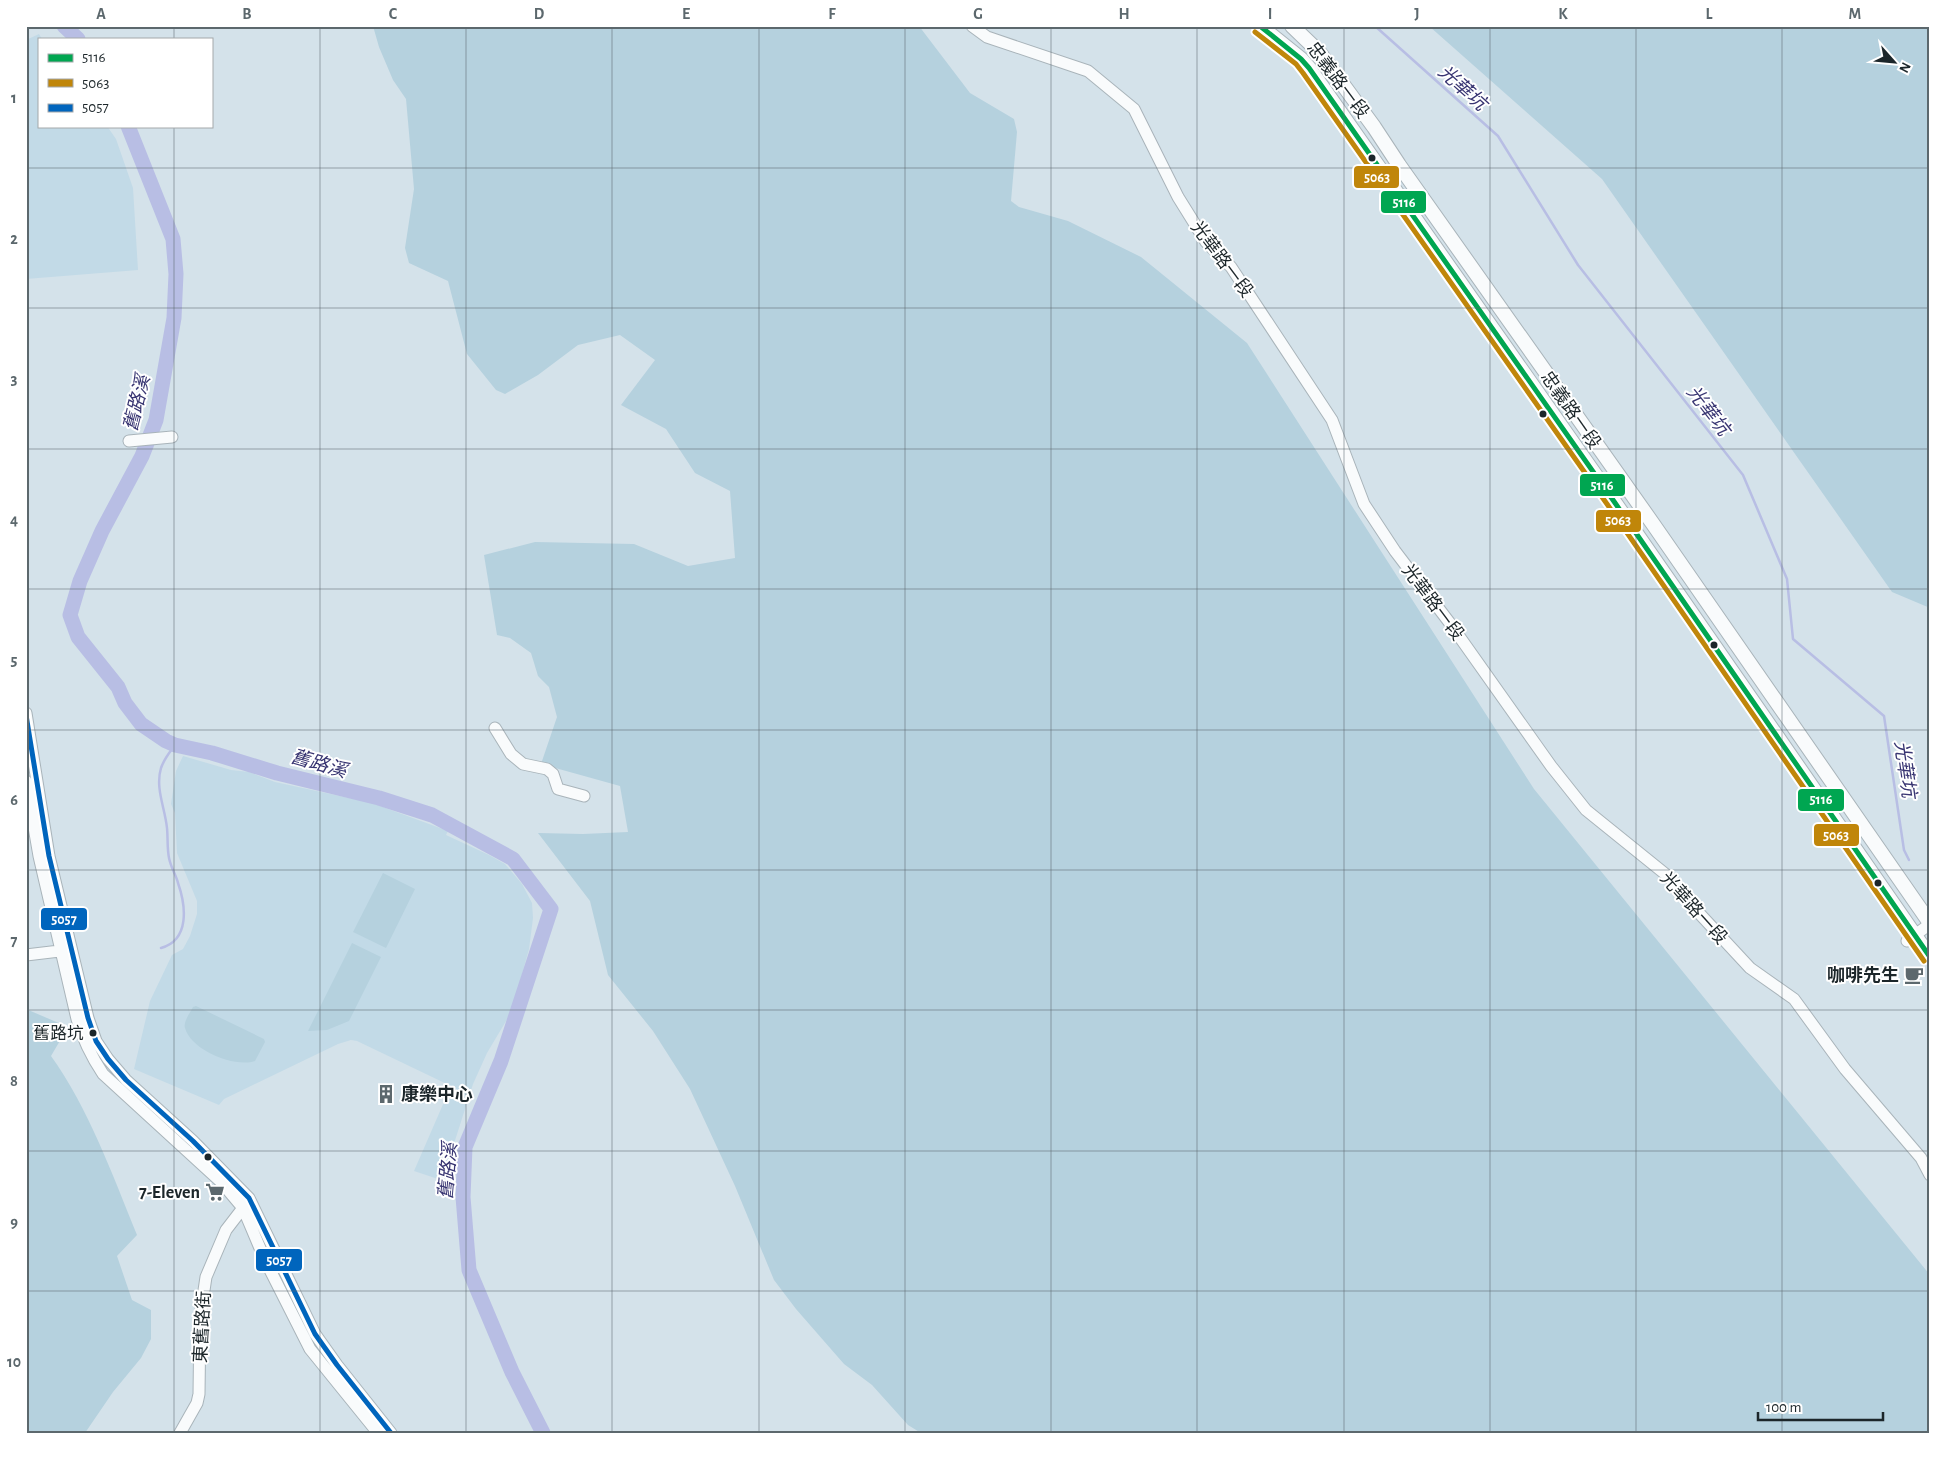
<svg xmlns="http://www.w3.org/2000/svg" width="1956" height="1459" font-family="'Alegreya Sans','Noto Sans TC',sans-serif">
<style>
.built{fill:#c2dae7}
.green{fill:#b5d1de}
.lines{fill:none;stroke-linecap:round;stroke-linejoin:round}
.stream{stroke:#b8bee4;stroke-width:2.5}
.river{stroke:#b8bee4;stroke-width:15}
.minor-casing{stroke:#a9b4ba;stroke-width:13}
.major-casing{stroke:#a9b4ba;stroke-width:16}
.minor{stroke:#f9fbfc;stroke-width:11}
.major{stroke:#f9fbfc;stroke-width:14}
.bus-1-casing{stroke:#fff;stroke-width:9}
.bus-2-casing{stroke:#fff;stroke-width:9}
.bus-3-casing{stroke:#fff;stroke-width:9}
.bus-1{stroke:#00a651;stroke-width:5}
.bus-2{stroke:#c0860a;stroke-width:5}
.bus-3{stroke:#0065bd;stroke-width:5}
.grid{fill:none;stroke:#5c686d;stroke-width:1;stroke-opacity:0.55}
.bus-dot{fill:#1c262a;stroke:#fff;stroke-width:2}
.labels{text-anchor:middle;stroke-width:4;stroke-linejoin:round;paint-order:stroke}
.bus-label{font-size:17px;fill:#1c262a;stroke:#fff;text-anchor:end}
.street-label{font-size:18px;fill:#1c262a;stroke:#fff}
.poi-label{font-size:18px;font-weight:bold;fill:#1c262a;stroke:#fff;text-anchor:end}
.water-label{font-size:19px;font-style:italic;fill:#383572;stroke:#fff}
.line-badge{stroke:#fff;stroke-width:2}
.badge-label{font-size:14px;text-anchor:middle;font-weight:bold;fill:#fff}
.neatline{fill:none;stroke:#5c686d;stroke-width:2}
.grid-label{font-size:16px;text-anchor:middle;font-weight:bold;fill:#5c686d}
</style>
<rect width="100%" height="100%" fill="#d4e2ea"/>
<path class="built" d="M39,34l3,5h-3v87h68l9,13 17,49 5,82 -112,9v-239z
M183,756l48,14 18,2 26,10 97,21 76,28 -2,4 43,20 16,9 17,20 10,19 1,15 -4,31 -17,62 -25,42 -14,31 -22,69 -8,20 -5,6 -24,-8 37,-85 -94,-45 -6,-1 -13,4 -114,55 -5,6 -85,-36 16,-68 22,-46 11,-6 7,-13 7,-22v-13l-20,-48 -2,-40 -4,-9 5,-33z"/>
<path class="green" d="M373,26h546l51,67 44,26 3,13 -6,69 8,6 49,14 73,36 106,86 287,446 396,486v158h-1009l-13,-8 -36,-40 -28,-21 -48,-55 -22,-29 -39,-94 -45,-97 -37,-58 -45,-56 -18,-74 -52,-68 45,1 45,-2 -8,-46 -79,-22 16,-47 -8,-30 -11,-11 -7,-23 -21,-15 -13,-3 -13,-80 51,-13 99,2 54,22 47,-8 -5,-67 -35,-18 -29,-44 -45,-24 34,-45 -35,-25 -42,10 -40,30 -33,19 -9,-4 -29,-36 -19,-73 -39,-18 -4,-15 9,-59 -8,-90 -13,-19 -14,-33z
M1429,26h501v582l-38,-16 -290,-413z
M383,873l32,16 -29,59 -33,-16z
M352,943l29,14 -32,64 -22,9 -19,1z
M196,1006l68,33 1,3 -10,19c-21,7 -64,-11 -70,-33 -2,-6 5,-15 8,-21z
M26,1009l42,18 -17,29c37,51 62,120 86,179l-20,21 15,44 19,10v29l-10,19 -28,34 -28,41h-59z"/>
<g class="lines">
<path class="stream" d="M1375,26l123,110 80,129 165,210 44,104 6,60 91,77 20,134 5,10
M161,948c29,-8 25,-42 17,-65 -2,-8 -7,-15 -9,-25 -2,-10 -1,-20 -2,-30 -2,-20 -12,-40 -6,-60 3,-9 9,-16 14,-23"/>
<path class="river" d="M64,26l14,13
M128,126l45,113 3,35 -2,44 -18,102 -14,36 -40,75 -22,50 -10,34 8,22 40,50 7,16 16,21 25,17 9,4 37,8 65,20 102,25 53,17 81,44 38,50 -50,152 -36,86 -2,50 6,73 43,102 31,61"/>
<g class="minor-casing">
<path id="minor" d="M972,26l15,11 101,34 46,38 44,88 28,45 25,25 101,153 32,84 31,47 54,71 102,144 35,44 83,67 29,35 52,56 44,31 51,70 76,89 9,17
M129,441l43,-4
M26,713l23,143 39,162 8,23 12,18 18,21 67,61 56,57 66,136 22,31 54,68
M495,728l16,26 12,10 24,5 6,5 5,15 26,7
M26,781l13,75 38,163c6,21 14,37 26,55l118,108 22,26 22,52 45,89 68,84
M1907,941l23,-17
M26,955l42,-5
M180,1433l17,-30 2,-9 1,-77 6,-40 20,-47 20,-26"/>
</g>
<g class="major-casing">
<path id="major" d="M1260,26l41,33 8,9 304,432 317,457
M1292,26l27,26 55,75 25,38 254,359 277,399"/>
</g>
<use href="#minor" class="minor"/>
<use href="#major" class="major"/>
<g class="bus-1-casing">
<path id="bus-1" d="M1260,26l41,33 8,9 304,432 317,457"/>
</g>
<g class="bus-2-casing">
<path id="bus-2" d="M1255,32l41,32 7,9 304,431 317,457"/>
</g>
<g class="bus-3-casing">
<path id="bus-3" d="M26,715l23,141 39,162 8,23 12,18 18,21 67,61 56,57 66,136 22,31 54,68"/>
</g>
<use href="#bus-1" class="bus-1"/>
<use href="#bus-2" class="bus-2"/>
<use href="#bus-3" class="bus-3"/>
</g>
<path class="grid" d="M174,26v13M320,26v1407M466,26v1407M612,26v1407M759,26v1407M905,26v1407M1051,26v1407M1197,26v1407M1344,26v1407M1490,26v1407M1636,26v1407M1782,26v1407M174,126v1307M26,168h1904M26,308h1904M26,449h1904M26,589h1904M26,730h1904M26,870h1904M26,1010h1904M26,1151h1904M26,1291h1904"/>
<defs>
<g id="cafe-bare" transform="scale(1.5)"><path d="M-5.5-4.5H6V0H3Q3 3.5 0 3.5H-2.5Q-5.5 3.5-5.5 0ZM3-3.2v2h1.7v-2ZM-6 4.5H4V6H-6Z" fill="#5c686d" stroke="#fff" stroke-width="2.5" paint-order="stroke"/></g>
<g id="building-bare" transform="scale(1.5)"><path d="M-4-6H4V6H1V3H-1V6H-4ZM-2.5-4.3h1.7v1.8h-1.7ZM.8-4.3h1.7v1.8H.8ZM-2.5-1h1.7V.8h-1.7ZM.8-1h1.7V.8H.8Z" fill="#5c686d" stroke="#fff" stroke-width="2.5" paint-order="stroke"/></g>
<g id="supermarket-bare" transform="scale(1.5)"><path d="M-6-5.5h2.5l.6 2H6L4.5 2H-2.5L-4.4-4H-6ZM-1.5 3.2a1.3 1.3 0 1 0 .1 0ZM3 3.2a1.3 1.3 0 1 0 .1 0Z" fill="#5c686d" stroke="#fff" stroke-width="2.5" paint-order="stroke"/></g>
</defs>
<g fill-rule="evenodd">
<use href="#cafe-bare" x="1914" y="975"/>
<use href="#building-bare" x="386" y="1094"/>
<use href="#supermarket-bare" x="215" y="1192"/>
</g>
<g class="bus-dot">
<circle cx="1372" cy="158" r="4.5"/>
<circle cx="1543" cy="414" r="4.5"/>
<circle cx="1714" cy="645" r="4.5"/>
<circle cx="1878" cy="883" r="4.5"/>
<circle cx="93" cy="1033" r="4.5"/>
<circle cx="208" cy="1157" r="4.5"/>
</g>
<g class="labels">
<g class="bus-label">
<text x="84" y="1039">舊路坑</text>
</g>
<g class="street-label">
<text transform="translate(1338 80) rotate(53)" y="6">忠義路一段</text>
<text transform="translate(1222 259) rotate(53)" y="6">光華路一段</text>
<text transform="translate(1571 410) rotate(55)" y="6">忠義路一段</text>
<text transform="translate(1433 602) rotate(53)" y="6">光華路一段</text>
<text transform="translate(1694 908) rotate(48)" y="6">光華路一段</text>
<text transform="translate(202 1327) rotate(-87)" y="6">東舊路街</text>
</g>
<g class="poi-label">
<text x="1899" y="981">咖啡先生</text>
<text x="401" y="1100" text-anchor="start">康樂中心</text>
<text x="200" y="1198">7-Eleven</text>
</g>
<g class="water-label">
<text transform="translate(1463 87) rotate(42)" y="7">光華坑</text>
<text transform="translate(136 403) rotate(-76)" y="7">舊路溪</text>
<text transform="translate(1709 410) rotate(52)" y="7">光華坑</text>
<text transform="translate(319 763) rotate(16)" y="7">舊路溪</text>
<text transform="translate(1906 769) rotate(82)" y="7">光華坑</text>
<text transform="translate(447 1171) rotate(-85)" y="7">舊路溪</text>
</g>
</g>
<g class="line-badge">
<rect x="1353" y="165" width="47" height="24" rx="5" fill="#c0860a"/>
<rect x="1380" y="190" width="47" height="24" rx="5" fill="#00a651"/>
<rect x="1579" y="473" width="47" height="24" rx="5" fill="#00a651"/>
<rect x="1595" y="509" width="47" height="24" rx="5" fill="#c0860a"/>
<rect x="1797" y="788" width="48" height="24" rx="5" fill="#00a651"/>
<rect x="1813" y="823" width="47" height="24" rx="5" fill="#c0860a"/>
<rect x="40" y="907" width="48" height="24" rx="5" fill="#0065bd"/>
<rect x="255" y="1248" width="48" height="24" rx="5" fill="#0065bd"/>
</g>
<g class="badge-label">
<text x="1377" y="182">5063</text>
<text x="1404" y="207">5116</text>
<text x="1602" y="490">5116</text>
<text x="1618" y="525">5063</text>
<text x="1821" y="804">5116</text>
<text x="1836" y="840">5063</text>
<text x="64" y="924">5057</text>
<text x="279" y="1265">5057</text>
</g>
<rect width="1956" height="1459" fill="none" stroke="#ffffff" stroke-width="55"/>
<rect x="38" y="38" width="175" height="90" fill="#ffffff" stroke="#a4a8aa"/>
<rect x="48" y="54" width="25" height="8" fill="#00a651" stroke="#a4a8aa"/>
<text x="82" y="62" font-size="15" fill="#1c262a">5116</text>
<rect x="48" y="79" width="25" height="8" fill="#c0860a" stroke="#a4a8aa"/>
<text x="82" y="88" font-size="15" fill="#1c262a">5063</text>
<rect x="48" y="104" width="25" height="8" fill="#0065bd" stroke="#a4a8aa"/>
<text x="82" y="112" font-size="15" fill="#1c262a">5057</text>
<g transform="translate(1894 62) rotate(117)" stroke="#ffffff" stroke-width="4" paint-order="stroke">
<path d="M0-4L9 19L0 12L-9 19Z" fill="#1c262a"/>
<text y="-8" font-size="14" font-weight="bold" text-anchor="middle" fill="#1c262a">N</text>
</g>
<path d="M1758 1412v8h125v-8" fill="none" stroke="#1c262a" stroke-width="2.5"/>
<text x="1766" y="1412" font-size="15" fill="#1c262a" stroke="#ffffff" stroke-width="4" paint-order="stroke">100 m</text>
<rect x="28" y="28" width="1900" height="1404" class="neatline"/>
<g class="grid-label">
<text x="101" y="19">A</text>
<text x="247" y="19">B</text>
<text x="393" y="19">C</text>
<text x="539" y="19">D</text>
<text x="686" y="19">E</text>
<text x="832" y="19">F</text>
<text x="978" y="19">G</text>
<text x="1124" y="19">H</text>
<text x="1270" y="19">I</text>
<text x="1417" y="19">J</text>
<text x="1563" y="19">K</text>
<text x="1709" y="19">L</text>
<text x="1855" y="19">M</text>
<text x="14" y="103">1</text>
<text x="14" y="244">2</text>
<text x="14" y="384">3</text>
<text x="14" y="525">4</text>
<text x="14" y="665">5</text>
<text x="14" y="805">6</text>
<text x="14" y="946">7</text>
<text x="14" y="1086">8</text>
<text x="14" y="1227">9</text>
<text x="14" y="1367">10</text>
</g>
</svg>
